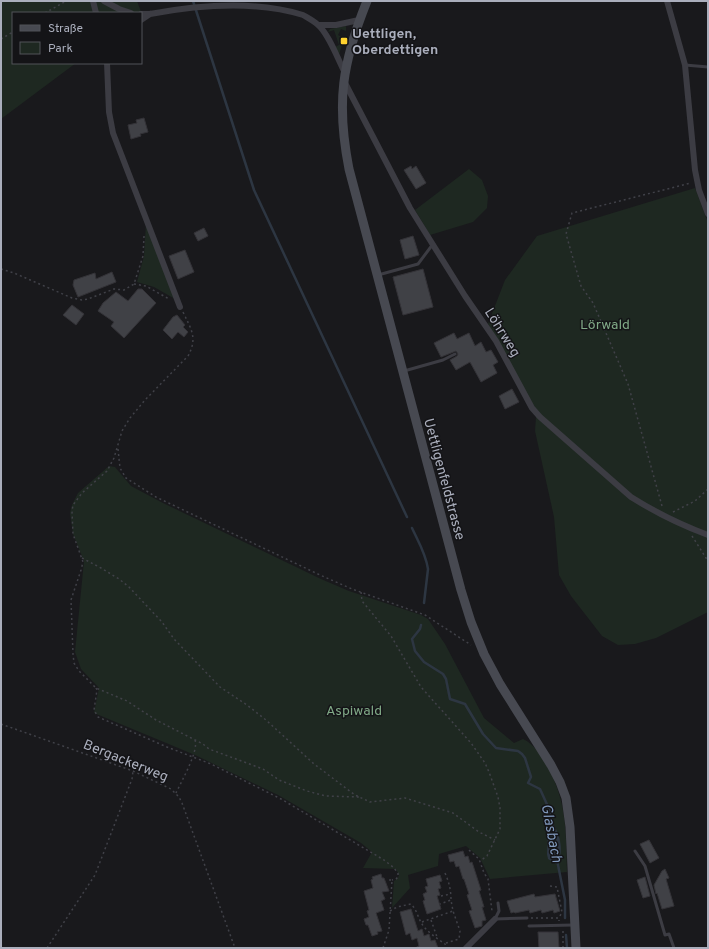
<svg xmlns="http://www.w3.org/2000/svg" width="709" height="949" font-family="Overpass,sans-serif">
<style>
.green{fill:#1e2821}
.water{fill:#2d3642}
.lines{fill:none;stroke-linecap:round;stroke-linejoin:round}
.stream{stroke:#2d3642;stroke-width:2.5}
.building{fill:#404146;stroke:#343338}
.path{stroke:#404148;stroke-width:1.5;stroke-dasharray:2 3;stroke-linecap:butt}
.lane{stroke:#3c3c43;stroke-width:3}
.street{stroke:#3c3c43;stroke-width:6}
.secondary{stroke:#474951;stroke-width:9}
.poi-dot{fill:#ffd22e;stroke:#141417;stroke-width:1.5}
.labels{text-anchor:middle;stroke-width:3;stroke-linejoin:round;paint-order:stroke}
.poi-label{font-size:14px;font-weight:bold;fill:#aaaebc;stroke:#141417;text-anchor:start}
.park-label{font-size:14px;fill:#80a987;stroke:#141417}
.street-label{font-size:14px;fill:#aaaebc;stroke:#141417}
.water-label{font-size:15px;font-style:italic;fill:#7f97ba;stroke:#141417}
</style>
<rect width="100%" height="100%" fill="#19191c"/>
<path class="green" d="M1,1h136l6,16 -2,-4h-128v50h63l-75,56z
M346,26v5l-5,-2 -3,6 6,3 -5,17 -4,-8 4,-2 -5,-15 -6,2 2,-3z
M469,169l13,11 6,16 -1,12 -14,14 -43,13 -15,-25z
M695,188l13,34v390l-52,26 -21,6 -17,1 -16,-9 -31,-40 -12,-21 -5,-58 -19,-86 1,-14 -48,-93 17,-44 32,-44z
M146,223l29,76 -21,-12 -17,-5 7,-26z
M109,466l6,1 16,19 32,17 158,76 28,12 72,24 7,4 17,25 39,74 30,25 9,-4c12,6 16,14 23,25 21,37 20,66 21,108l-77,7 -10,-21 -14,-12 -27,8 -1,12 -30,9 2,13 -18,20 2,-27 4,-3 1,-3 -3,-6 -33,-1 9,-16 -11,-9 -83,-48 -83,-40 -101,-42 5,-25 -18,-19 -6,-17 9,-91 -11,-27 -3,-21 2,-8 6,-12z"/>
<path class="water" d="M553,824c7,9 12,31 3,40l-8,-5 -1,-5 1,-24z"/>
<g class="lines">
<path class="stream" d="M193,1l61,189 153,327
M412,528c6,13 14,26 16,41l-4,34
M421,625l-1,4 -8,10 3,12 9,11 19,12 3,5 4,20 15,5 18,30 13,14 22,3 4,3 3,4 6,19 -3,6 12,6 10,22 3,16
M557,860l8,40v18
M566,935l1,13"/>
</g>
<path class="building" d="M144,118l4,14 -8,2 1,2 -10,3 -3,-14 9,-2 -1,-3z
M411,166l1,3 4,-3 10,17 -10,6 -12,-19z
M204,228l4,8 -10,5 -4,-8z
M413,236l6,19 -14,4 -5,-19z
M185,250l9,22 -16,7 -9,-23z
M423,269l10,38 -30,8 -10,-38z
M112,272l4,10 -38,15 -5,-12 1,-5 21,-7 1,6z
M138,289h4l14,14 -32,35 -13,-12 3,-4 -16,-11 5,-8 13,-11 12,9z
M72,305l12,9 -8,11 -13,-10z
M177,315l8,10 -2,2 5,5 -4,5 -6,-5 -6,7 -9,-9 10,-13z
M454,333l3,6 12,-6 6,13 6,-4 5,10 5,-2 7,12 -5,3 4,8 -16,9 -11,-20 -14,8 -6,-10 7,-4 1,-2 -2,-3 -15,6 -7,-14z
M512,389l7,13 -14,7 -6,-13z
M649,840l10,18 -9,5 -10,-19z
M463,851l2,6 3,-1 2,7 2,-1 9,28 -2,1 5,16h-2l4,13 -4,1v5l-7,2 -6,-17 3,-1 -5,-15 2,-1 -5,-15h-1l-4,-13 -3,1 -2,-6 -4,1 -2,-7z
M665,869l4,9 -3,1 8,27 -12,3 -5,-16 -1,1 -2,-9 8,-14z
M381,874l1,4h2l5,13 -7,1 3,7 -4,2 3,9 -8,3 6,18 -5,1 1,2 -6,2 -4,-11h-2l-2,-6 5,-2 -2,-6 2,-1 -5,-19 9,-3 -2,-8 2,-1 -1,-2z
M440,875l2,6 -3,1 2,6 -3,1 2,6 -3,1 4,13 -14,5 -4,-13 2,-1 -2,-6 4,-2 -2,-5 3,-1 -2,-7z
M645,877l5,19 -7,2 -6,-18z
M534,894l1,3 20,-3 5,17 -6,2 -1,-3 -11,3 -1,-3 -11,3 -1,-3 -14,3 -1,-1 -3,1 -4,-12z
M411,909l7,22 4,-2 2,7 5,-2 2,7 4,-1 3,8h-23l4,-2 -2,-8 -5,2 -2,-7 -4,2 -6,-23z
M538,932h20l1,16h-20z"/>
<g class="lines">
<path class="path" d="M45,13l21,-12
M1,39l12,-7
M1,269l13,4 58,25 10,2 6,-1 26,-10 10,1 10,-6 9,-28 1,-20
M134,284l12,2 23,13
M183,312c8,17 15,26 5,44l-43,44 -15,18 -8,13 -8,27 -7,13 -25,22 -9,12 -1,6 1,23 10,28 -2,8 -10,30 2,54 1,9 5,8 17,17 31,13 29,19 47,24 6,5 54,20 16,11 28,11 19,5 33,1
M118,449l2,19 6,10 30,19 164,78 32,14 73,26 46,30
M662,506l-34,-122 -35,-81 -12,-17 -15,-52 6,-21 119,-30
M673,512l22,-11 13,-12
M692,536l16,25
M82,558l19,10 18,11 10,8 33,35 12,17 46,48 27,18 19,15 48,44 41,31 15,7 35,-4 48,15 26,19 16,8
M361,592l1,9 29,35 30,51 50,56 14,20 4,9 9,25 2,11v21l-13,27 -7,5
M96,688l1,2 -3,20 4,7 69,30 44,17 70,35 103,61 9,7 5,6v4l-2,2 -4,1
M1,724l132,47 38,18 8,8 3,6 53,145
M176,793c5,-11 23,-42 19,-53
M469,850l10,9 5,14 4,6 4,32
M445,873c4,9 6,17 6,27
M550,886l7,1 5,25 -3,6
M441,896l10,-2
M390,911l7,-4 14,-3c6,6 7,14 11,20 5,8 16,15 23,20l2,4
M531,918h28v3
M431,920l6,17
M422,922l31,-11 -2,-11 -11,4
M563,931v17
M446,943l13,-4 1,-8 -7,-20
M47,948l48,-73 37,-96 1,-8
M383,948l6,-18 3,-50h-3"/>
<path class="lane" d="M685,65l23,2
M378,275l40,-11 15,-20
M404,371l39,-11 12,-6
M635,851l10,15 20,69 4,-1 5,14
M495,919l32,-1
M495,919l4,-8 -1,-8
M529,926l44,-1"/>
<path class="street" d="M93,1l3,12
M104,1l15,8 12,4
M667,1l18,64 10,105 4,20 9,24
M141,14h9c49,-9 105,-14 153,1 5,3 11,6 15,10 11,9 20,35 27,48
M141,20l9,-6
M319,25h17l23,-5
M107,63l2,49 4,21 67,174
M344,81l66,127 55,88 31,45 36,67 8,9 91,80c24,15 50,28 77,38
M466,948l29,-29"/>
<path class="secondary" d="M367,1c-25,62 -31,102 -18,168l112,421 10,32 13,32 16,30 51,81 9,17 6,16 4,29 6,121"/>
</g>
<rect class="poi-dot" x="340" y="37" width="8" height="8" rx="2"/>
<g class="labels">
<g class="poi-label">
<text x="352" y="38">Uettligen,<tspan x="352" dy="16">Oberdettigen</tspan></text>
</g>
<g class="park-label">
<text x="605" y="329">Lörwald</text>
<text x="354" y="715">Aspiwald</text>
</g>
<g class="street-label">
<text transform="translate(503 332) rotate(58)" y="5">Löhrweg</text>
<text transform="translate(445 479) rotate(75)" y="5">Uettligenfeldstrasse</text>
<text transform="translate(126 760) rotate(22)" y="5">Bergackerweg</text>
</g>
<g class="water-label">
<text transform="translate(552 833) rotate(79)" y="5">Glasbach</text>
</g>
</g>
<rect width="709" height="949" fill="none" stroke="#aaaebc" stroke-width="4"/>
<rect x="12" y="12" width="130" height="52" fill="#141417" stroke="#505259"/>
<rect x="20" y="25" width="20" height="6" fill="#474951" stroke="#505259"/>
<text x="48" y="32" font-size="12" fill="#aaaebc">Straße</text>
<rect x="20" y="42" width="20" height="12" fill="#1e2821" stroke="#505259"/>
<text x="48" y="52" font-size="12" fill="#aaaebc">Park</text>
</svg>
